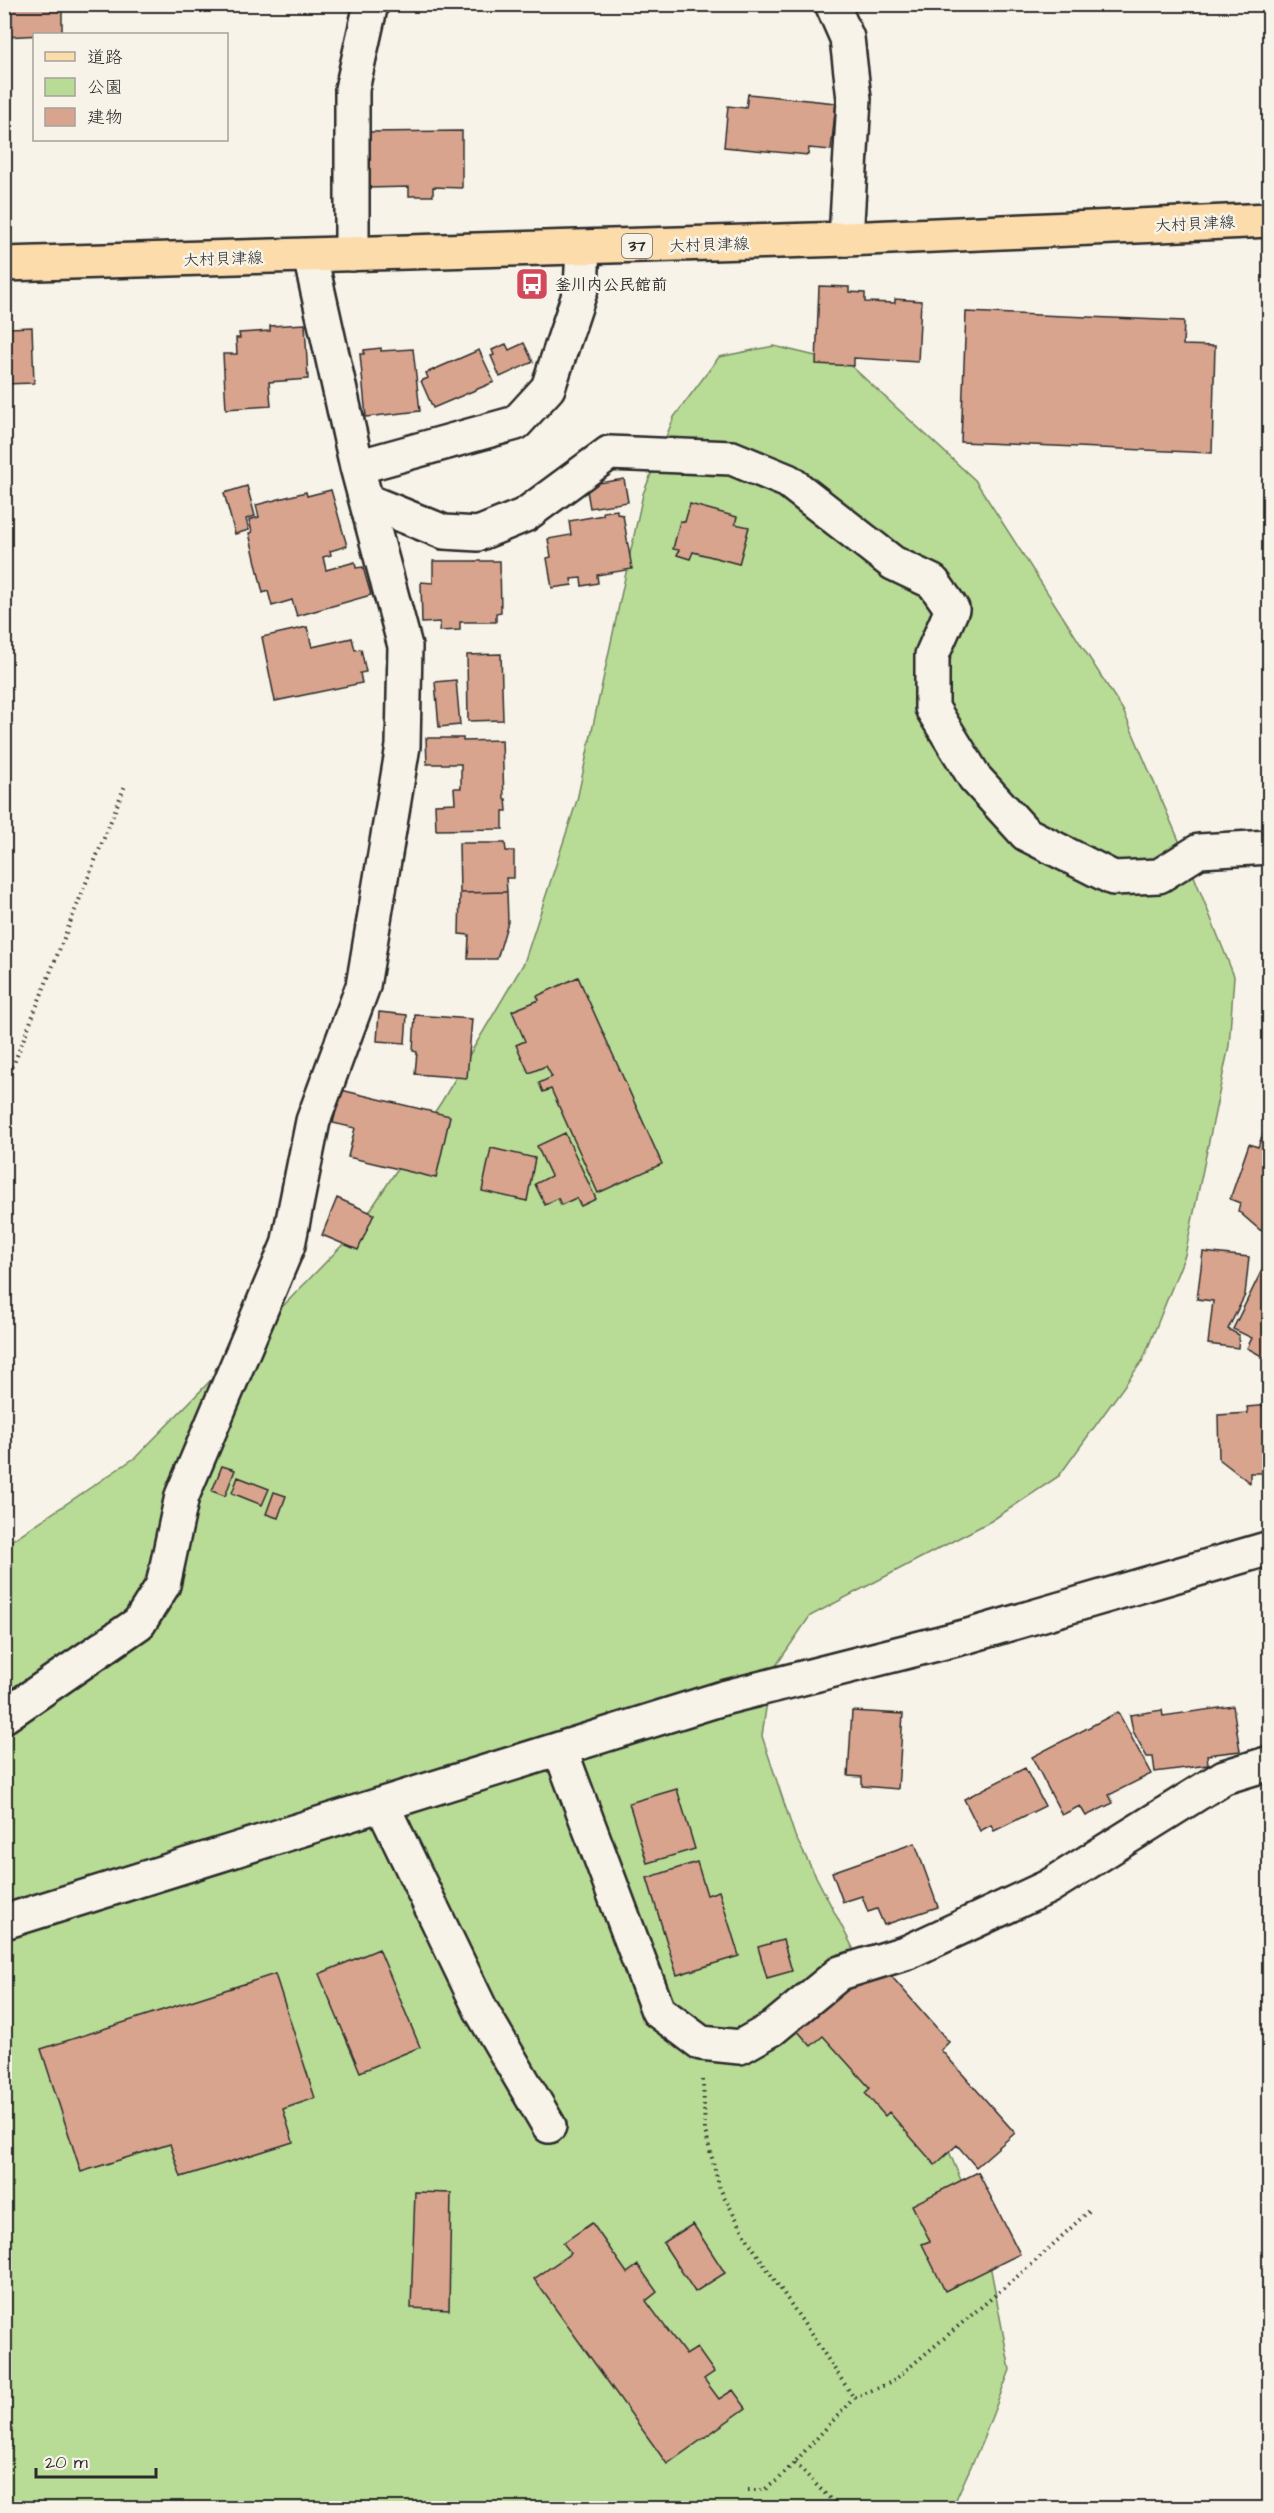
<svg xmlns="http://www.w3.org/2000/svg" width="1274" height="2513" font-family="'Architects Daughter','Klee One',sans-serif">
<style>
.green{fill:#b8db96;stroke:#728360;stroke-width:1.5}
.building{fill:#d8a48e;stroke:#2b2b2b;stroke-width:1.5}
.lines{fill:none;stroke-linecap:round;stroke-linejoin:round}
.minor-casing{stroke:#2b2b2b;stroke-width:38}
.major-casing{stroke:#2b2b2b;stroke-width:38}
.path{stroke:#2b2b2b;stroke-width:4;stroke-dasharray:1.5 4.5;stroke-linecap:butt}
.minor{stroke:#f7f3e8;stroke-width:33}
.major{stroke:#fddcac;stroke-width:33}
.labels{text-anchor:middle;stroke-width:5;stroke-linejoin:round;paint-order:stroke}
.shield{fill:#f7f3e8;stroke:#686764;stroke-width:1.5}
.shield-label{font-size:15px;font-weight:bold;fill:#2b2b2b}
.street-label{font-size:16px;fill:#2b2b2b;stroke:#f7f3e8}
.poi-label{font-size:16px;font-weight:bold;fill:#2b2b2b;stroke:#f7f3e8;text-anchor:start}
</style>
<rect width="100%" height="100%" fill="#f7f3e8"/>
<filter id="ink" filterUnits="userSpaceOnUse"><feTurbulence type="fractalNoise" baseFrequency=".0167" numOctaves="2"/><feDisplacementMap in="SourceGraphic" scale="12" xChannelSelector="R" yChannelSelector="G"/><feConvolveMatrix kernelMatrix="1 2 1 2 8 2 1 2 1" color-interpolation-filters="sRGB"/></filter>
<g filter="url(#ink)">
<path class="green" d="M774,346l75,18 126,116 148,230 69,161 42,105 -5,70 -44,209 -42,105 -84,116 -68,45 -181,95 -39,57 -9,63 33,100 116,224 74,178 25,132 -28,72 -30,66h-947v-963l131,-88 222,-228 84,-128 82,-138 53,-163 66,-306 31,-77 45,-60z"/>
<path class="building" d="M4,4h58v30l-58,3z
M748,94l88,9 -5,47 -22,-2 -1,7 -84,-8 4,-41 18,2z
M462,131v57l-29,-1v9h-24v-9l-42,1v-56z
M819,286l30,1v5l16,1v9l30,1v-4l26,2 -3,61 -64,-4v8l-38,-2z
M966,312l218,9 -1,24 32,1 -3,107 -251,-11z
M4,322h4l1,6 23,-1 2,56 -30,1z
M305,324l3,55 -39,3 2,24 -45,3 -3,-55h14l-1,-16h4l-1,-5 31,-2v-5z
M524,343l9,19 -33,15 -9,-21 3,-1 -2,-5 14,-6 3,6z
M381,348v3l32,-2 7,62 -54,6 -6,-63h4v-4z
M479,350l15,32 -61,26 -12,-27 7,-3 -2,-5z
M624,479l4,23 -38,6 -4,-23z
M247,486l8,30 -9,3 3,11 -14,4 -11,-41z
M331,490l16,56 -17,5 1,4 -8,2 3,13 29,-8 1,6 7,-1 8,28 -74,21 -5,-16 -20,6 -4,-15 -5,2 -14,-60 3,-1 -3,-12 10,-3 -3,-12 50,-13 1,4z
M690,504l47,13 -2,7 14,3 -10,37 -46,-12 -3,7 -13,-4 2,-5 -6,-1 7,-28 5,1z
M617,510v4l6,1 9,54 -35,6 1,8 -16,3 -1,-8 -10,1 1,6 -20,3 -5,-30 4,-1 -3,-18 23,-4 -2,-14 34,-6v-3z
M433,561h67l1,51 -5,1v9h-36v8l-21,1 1,-9 -18,1 -1,-41 12,1z
M307,627l5,20 40,-9 3,12 6,-1 5,23 -6,1 2,10 -87,18 -13,-64z
M501,654l2,66 -35,1 -1,-66z
M456,680l4,45 -21,2 -4,-45z
M426,738h37v3l39,-1 2,59h2l1,12h-4v18l-67,1 -1,-26 20,-1 -1,-15h7v-24h-34z
M459,843h46l1,8h8v27h-8l1,14 -47,1z
M507,892l1,30 -11,37h-29l1,-24 -10,-1 1,-41z
M578,977l84,187 -64,29 -47,-104 -8,3 -4,-9 13,-6 -6,-11 -17,7 -13,-28 9,-4 -13,-30 27,-11 -2,-4z
M379,1012l28,3 -2,28 -28,-2z
M415,1015l57,4 -5,59 -52,-4 2,-22 -4,-1z
M341,1090l109,26 -14,62 -88,-21 7,-29 -22,-5z
M1264,1131l6,2v100l-10,-3 -22,-19 2,-8 -10,-4 19,-55 9,3z
M565,1133l31,66 -15,7 -5,-8 -15,7 -3,-7 -13,7 -10,-21 16,-8 -14,-30z
M491,1148l44,10 -8,43 -45,-10z
M337,1198l37,16 -16,36 -36,-15z
M1203,1252l46,5 -4,38 -17,34 11,6 -1,13 -30,-4 5,-43 -16,-2z
M1264,1266l6,2 -1,92 -22,-12 5,-10 -19,-9z
M1270,1405v68h-20v10l-31,-24 -1,-44 30,-2 -1,-6z
M222,1466l13,4 -10,26 -13,-5z
M238,1477l31,12 -7,16 -30,-12z
M274,1492l12,4 -8,22 -12,-4z
M1233,1706l7,45 -33,4 1,10 -53,7 -2,-15h-6l-14,-26 -3,-16 32,-5 1,6z
M852,1711l51,3 -5,75 -36,-3v-9l-14,-1z
M1118,1712l33,62 -42,21 4,8 -27,13 -6,-10 -18,9 -30,-58z
M1025,1768l20,38 -51,25 -3,-6 -11,6 -16,-32z
M677,1789l18,60 -48,14 -18,-60z
M915,1843l23,64 -54,18 -7,-16 -9,3 -6,-16 -19,6 -11,-30z
M697,1862l10,33 12,-4 20,65 -62,19 -30,-97z
M783,1940l9,31 -25,7 -9,-31z
M379,1949l41,98 -60,25 -41,-98z
M885,1969l64,73 -8,8 74,83 -39,34 -19,-22 -22,20 -46,-53 -4,4 -20,-23 5,-5 -47,-52 -12,10 -17,-19 49,-44z
M275,1974l40,124 -32,11 10,33 -112,35 -11,-33 -89,28 -40,-123z
M978,2172l42,82 -75,37 -23,-47 8,-3 -18,-36z
M415,2192l36,1 -2,117 -38,-2z
M592,2223l35,50 11,-8 19,27 -11,9 40,54 11,-7 17,24 -10,7 15,20 14,-9 13,18 -79,56 -133,-185 37,-26 -8,-10z
M693,2224l32,49 -30,19 -32,-49z"/>
<g class="lines">
<g class="minor-casing">
<path id="minor" d="M832,4l15,34 7,61 -8,140
M352,254v-165l19,-85
M357,467l159,-44 32,-35 33,-99 2,-41
M367,501l77,31 34,2 47,-19 84,-62 123,5 56,23 105,82 40,19 19,27 -20,46v53l43,70 51,56 87,44 46,-2 40,-25 71,-4
M4,1716l135,-93 24,-38 19,-89 106,-251 25,-124 50,-135 40,-240 2,-100 -48,-179 -47,-211
M560,1749l98,262 43,32 39,4 32,-18 68,-56 68,-21 140,-65 176,-110 46,-14
M382,1805l99,205 68,116
M4,1922l719,-224 245,-62 302,-88"/>
</g>
<g class="major-casing">
<path id="major" d="M4,264l842,-25 424,-19"/>
</g>
<path class="path" d="M4,1076l10,-13 112,-280
M703,2080l2,51 15,58 29,53 105,156 38,-16 139,-117 58,-54
M795,2463l44,45
M748,2490h16l15,-11 75,-81"/>
<use href="#minor" class="minor"/>
<use href="#major" class="major"/>
</g>
</g>
<defs>
<g id="bus-square" transform="scale(1.725)"><rect x="-9" y="-9" width="18" height="18" rx="4" fill="#d1495b" stroke="#f7f3e8"/><path d="M-5-6H5V4H4V6H2V4H-2V6H-4V4H-5ZM-3.5-4V0h7V-4ZM-3.5 1.2v1.5H-2V1.2ZM2 1.2v1.5H3.5V1.2Z" fill="#fff"/></g>
</defs>
<g fill-rule="evenodd">
<use href="#bus-square" x="532" y="284"/>
</g>
<g class="labels">
<rect class="shield" x="622" y="234" width="30" height="24" rx="4.5"/>
<g class="shield-label">
<text x="637" y="251">37</text>
</g>
<g class="street-label">
<text transform="translate(1195 223) rotate(-3)" y="6">大村貝津線</text>
<text transform="translate(709 244) rotate(-2)" y="6">大村貝津線</text>
<text transform="translate(223 258) rotate(-2)" y="6">大村貝津線</text>
</g>
<g class="poi-label">
<text x="555" y="290">釜川内公民館前</text>
</g>
</g>
<rect width="1274" height="2513" fill="none" stroke="#f7f3e8" stroke-width="24"/>
<rect x="12" y="12" width="1250" height="2489" fill="none" stroke="#2b2b2b" stroke-width="2" filter="url(#ink)"/>
<rect x="33" y="33" width="195" height="108" fill="#f7f3e8" stroke="#a5a39c" stroke-width="1.5"/>
<rect x="45" y="52" width="30" height="9" fill="#fddcac" stroke="#a5a39c" stroke-width="1.5"/>
<text x="87" y="63" font-size="18" fill="#2b2b2b">道路</text>
<rect x="45" y="78" width="30" height="18" fill="#b8db96" stroke="#a5a39c" stroke-width="1.5"/>
<text x="87" y="93" font-size="18" fill="#2b2b2b">公園</text>
<rect x="45" y="108" width="30" height="18" fill="#d8a48e" stroke="#a5a39c" stroke-width="1.5"/>
<text x="87" y="123" font-size="18" fill="#2b2b2b">建物</text>
<path d="M36 2468v9h120v-9" fill="none" stroke="#2b2b2b" stroke-width="3"/>
<text x="45" y="2468" font-size="18" fill="#2b2b2b" stroke="#f7f3e8" stroke-width="4.5" paint-order="stroke">20 m</text>
</svg>
